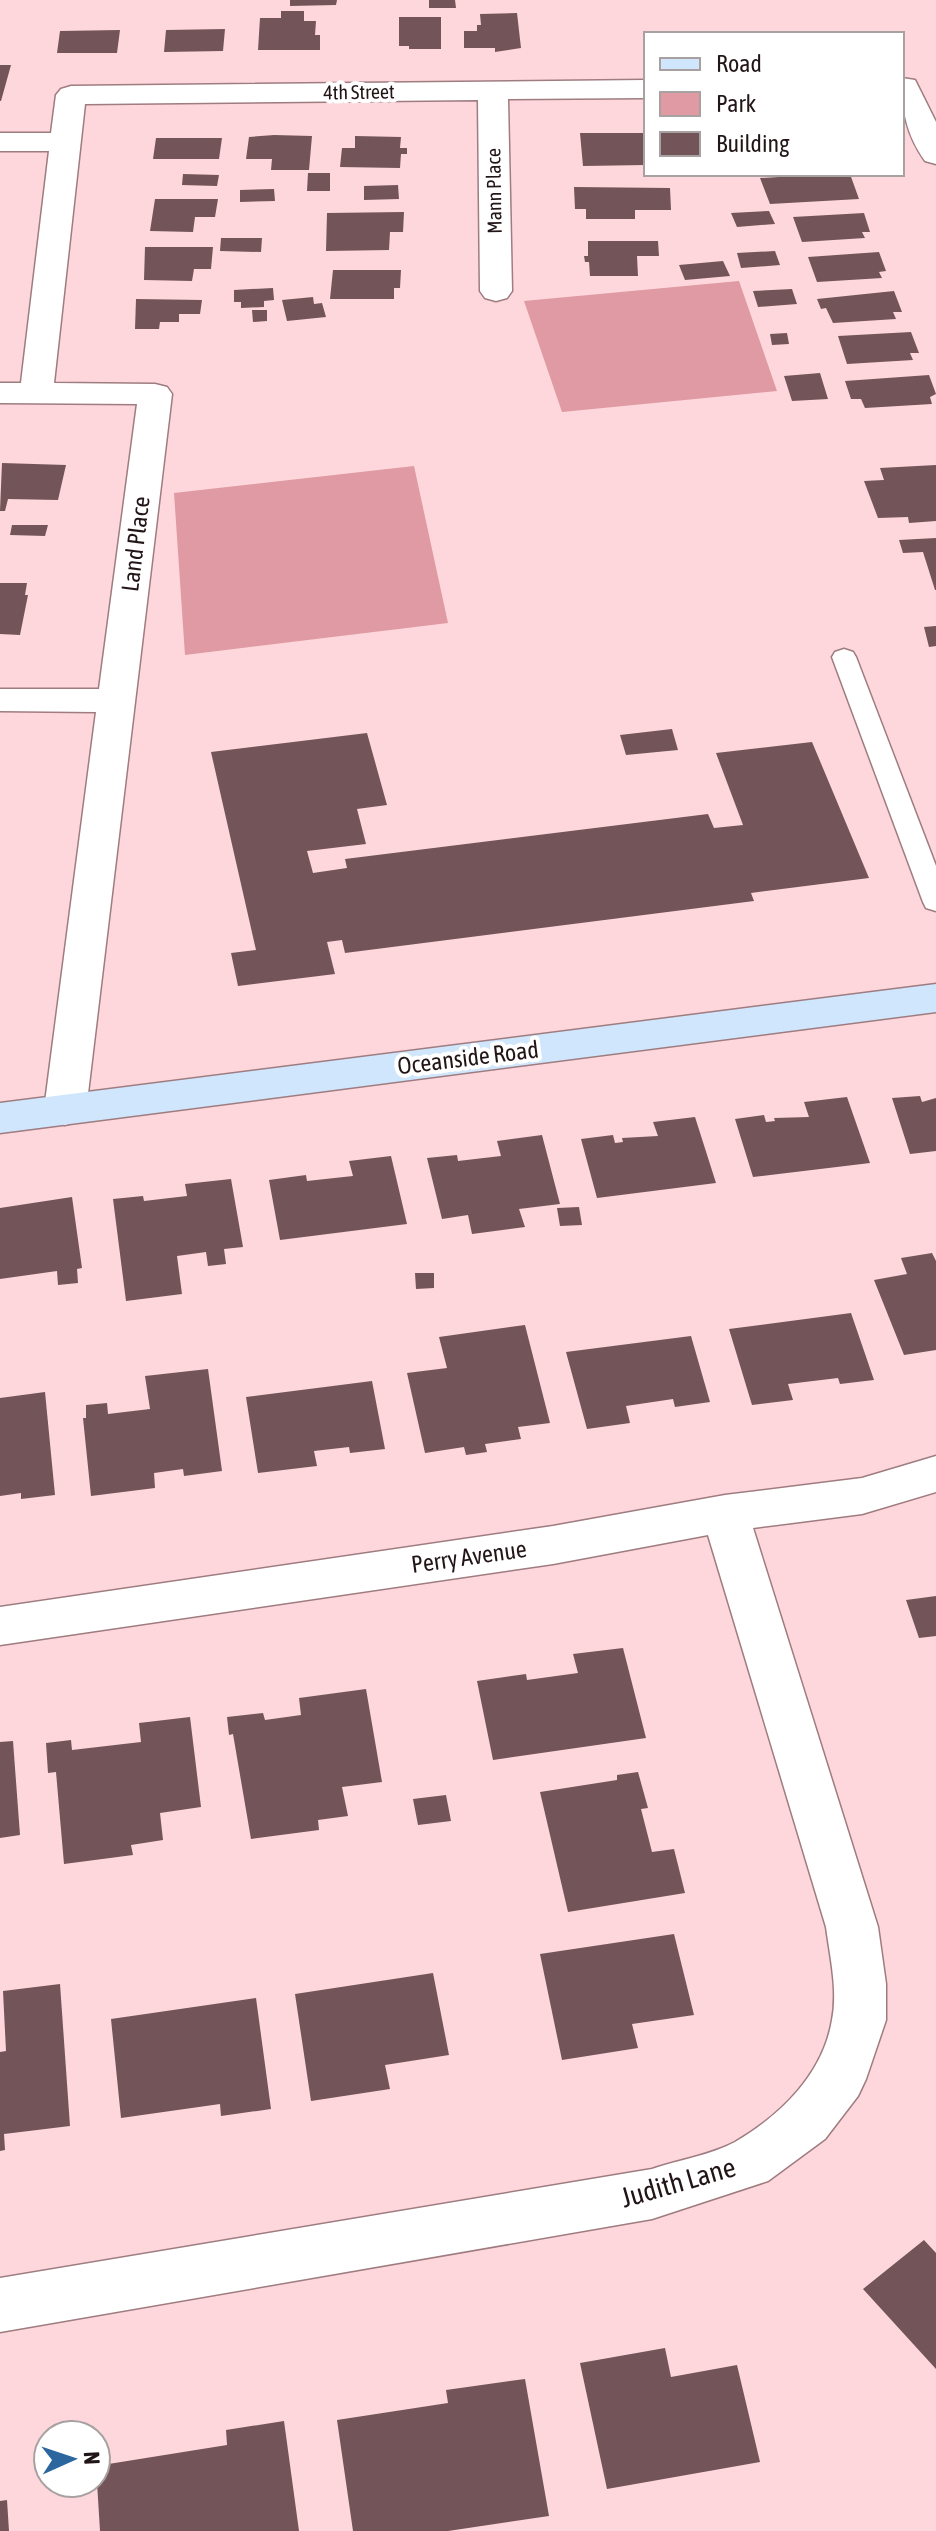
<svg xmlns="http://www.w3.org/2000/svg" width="936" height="2531" font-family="'Asap Condensed',sans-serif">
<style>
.green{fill:#df9aa3}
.building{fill:#735458}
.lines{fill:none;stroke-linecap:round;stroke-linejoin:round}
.lane-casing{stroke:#9e7c80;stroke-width:3}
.street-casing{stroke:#9e7c80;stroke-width:3}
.secondary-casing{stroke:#9e7c80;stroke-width:3}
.lane{fill:#fff;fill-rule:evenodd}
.street{fill:#fff;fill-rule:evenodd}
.secondary{fill:#cfe6fc;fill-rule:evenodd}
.labels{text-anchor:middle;stroke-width:8;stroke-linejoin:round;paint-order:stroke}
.far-street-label{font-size:20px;fill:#221517;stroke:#fff}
.street-label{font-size:24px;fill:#221517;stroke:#fff}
.near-street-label{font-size:28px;fill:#221517;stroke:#fff}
</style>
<rect width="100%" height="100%" fill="#fdd7db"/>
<path class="green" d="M739,281l38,110 -215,21 -38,-111z
M414,466l34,157 -263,32 -11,-162z"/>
<path class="building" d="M290,0h47l-1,5 -46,1z
M429,0h26l1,8h-27z
M281,11h23v10h12l-1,14h5v15h-62l2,-32h21z
M517,13l4,35 -26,4v-4h-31v-17h13v-6h4l-1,-11z
M399,17h42v32h-32v-3h-10z
M225,29l-2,22 -59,1 2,-22z
M120,30l-3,23h-60l3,-22z
M0,65h11l-10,36h-1z
M580,133h65l1,32 -63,1z
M274,135l38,1 -3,34h-38l1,-11h-26l3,-22z
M355,136l46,1 -1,11h7v6h-6l-1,14 -60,-1 2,-19h13z
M156,138h66l-3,21h-66z
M308,173h22v18h-23z
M183,174l36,1 -2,11 -35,-1z
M830,174h20l9,25 -89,5 -10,-26z
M398,185l1,14 -35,1v-14z
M574,187l96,1 1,22h-36v9h-49v-10h-11z
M274,189l1,12 -35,1v-12z
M155,199h63l-3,18h-20l-2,15 -43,-1z
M769,211l6,13 -38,3 -6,-14z
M404,212l-1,20h-13l-1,18 -63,1 1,-38z
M864,213l6,19h-8l3,6 -63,4 -9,-25z
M221,238h41l-1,14 -41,-1z
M588,241h70l1,15h-22l1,20h-48l-1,-14h-4l-1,-6h4z
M145,247h68l-2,22h-17l-2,12 -48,-1z
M775,251l5,14 -39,3 -4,-15z
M879,252l7,19 -7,1 3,6 -65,4 -9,-25z
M723,261l7,15 -45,4 -6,-15z
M333,270h68l-1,18h-6v11h-64z
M273,288l1,12 -10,1v6l-23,1v-6h-7v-12z
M792,289l5,15 -39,3 -5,-16z
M894,291l8,21h-9l3,7 -63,4 -7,-15 -5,1 -4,-10z
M313,297l1,7 8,-1 4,14 -39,4 -5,-21z
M136,299l66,1 -2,14h-21v8h-19l-1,7h-24z
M252,310h15v11l-14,1z
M911,332l8,21h-9l3,7 -66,4 -9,-28z
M787,333l2,11 -17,1 -2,-11z
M820,373l8,26 -36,2 -8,-25z
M929,375l7,19 -6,3 2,7 -67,4 -4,-9h-10l-6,-18z
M2,463l64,2 -8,35 -50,-1 -3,12h-5z
M936,465v56l-27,2 -1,-6 -30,1 -14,-37 20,-1 -4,-12z
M12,525h36l-3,11 -35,-1z
M936,538v52h-1l-12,-38 -20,1 -4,-13z
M0,583h27l-2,12h3l-8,40 -20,-1z
M936,626v20l-7,1 -5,-20z
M672,729l6,21 -52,5 -6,-20z
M367,733l20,72 -30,4 9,35 -59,7 6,22 34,-5 -2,-9 363,-45 6,14 29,-3 -27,-72 96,-11 57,136 -118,15 3,8 -409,52 -3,-13 -15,2 8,32 -97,12 -7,-33 25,-3 -45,-198z
M920,1096l2,6 14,-4v53l-26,3 -18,-56z
M847,1097l23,66 -117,14 -18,-58 29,-4 2,7 9,-1 -1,-3 35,-1 -5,-15z
M695,1117l21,66 -119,15 -16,-59 32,-4 2,8 8,-1 -1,-4 36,-2 -5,-14z
M542,1135l18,69 -41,5 6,18 -53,7 -4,-19 -26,4 -15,-61 30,-3 1,6 43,-5 -4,-15z
M391,1156l16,68 -127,16 -11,-60 37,-5 1,6 46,-5 -4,-15z
M231,1179l12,68 -19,2 2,15 -18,2 -2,-14 -29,4 5,38 -56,7 -13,-102 30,-3 1,5 43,-5 -2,-12z
M72,1197l10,71 -5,1 1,14 -20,2 -1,-14 -57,8v-71z
M579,1207l3,18 -22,1 -3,-18z
M932,1253l4,8v89l-32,5 -30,-75 33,-6 -6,-16z
M415,1273h19v15l-18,1z
M851,1313l23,67 -34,4 -2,-6 -50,6 5,16 -41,5 -23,-76z
M525,1325l25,98 -32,4 3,12 -36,5 2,8 -21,3 -2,-8 -39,6 -18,-80 40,-5 -8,-31z
M691,1336l19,66 -35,5 -2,-8 -47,7 4,17 -43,6 -21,-77z
M208,1369l14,102 -38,5 -1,-7 -29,4 1,15 -64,8 -8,-78h3v-13l21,-2 1,11 42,-5 -5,-33z
M372,1381l13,68 -35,4 -1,-6 -35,4 3,15 -59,7 -12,-76z
M45,1392l10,103 -34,4v-6l-21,3v-98z
M936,1596v40l-17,2 -13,-38z
M623,1648l23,90 -153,22 -16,-79 49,-7 1,6 51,-7 -5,-19z
M366,1689l16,93 -40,5 6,29 -30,4 1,10 -68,9 -18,-105 -4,1 -2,-18 36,-4 2,7 36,-5 -2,-17z
M190,1717l11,90 -41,6 3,27 -32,5 2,10 -69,9 -8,-92 -8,1 -2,-30 25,-3 1,10 69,-8 -2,-19z
M13,1741l7,94 -20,3v-96z
M638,1772l10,36 -7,1 11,43 22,-3 11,44 -117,19 -28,-120 77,-12v-5z
M446,1795l5,26 -33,4 -5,-26z
M674,1934l20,81 -62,9 6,24 -76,12 -22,-106z
M433,1973l16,82 -64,10 5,24 -79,12 -16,-107z
M60,1984l10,142 -66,8 1,16 -5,1v-99l6,-1 -3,-60z
M256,1998l15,111 -50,7 -1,-12 -99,14 -10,-99z
M924,2240l12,13v116l-73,-80z
M665,2348l6,29 66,-12 23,97 -153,27 -27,-126z
M525,2379l24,137 -101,15h-95l-16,-111 111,-17 -2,-13z
M284,2421l15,110h-199l-4,-65 131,-21 -1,-15z
M7,2500l2,31h-9v-30z"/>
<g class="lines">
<g class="lane-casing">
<path id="lane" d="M844,649l9,3 3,5 80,209v45l-10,-3 -3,-6 -91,-245 3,-5z"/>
</g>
<g class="street-casing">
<path id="street" d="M902,78l13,2 21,42v42l-11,-3c-19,-27 -23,-50 -23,-83z
M646,80v18l-138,1 4,192 -5,7 -11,3 -11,-3 -5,-7 -2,-191 -393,4 -31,279 101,1 12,3 5,7 -86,716 -6,10 -15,5 -15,-5 -6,-10 52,-398 -96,-1v-22h99l38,-285 -137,-1v-20h21l28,-232h-49v-18h51l5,-38 5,-6 10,-3z
M936,1456v36l-74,22 -109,14 125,399 8,57v36l-20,59 -8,17 -33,43 -57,42 -116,38 -652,113v-54l652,-109c26,-9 59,-14 83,-27 46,-27 88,-68 97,-122 6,-30 -2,-63 -6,-93l-118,-392 -155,29 -553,81v-38l553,-81 172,-31 137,-17z"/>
</g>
<g class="secondary-casing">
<path id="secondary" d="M936,984v28l-936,121v-30z"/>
</g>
<use href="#lane" class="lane"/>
<use href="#street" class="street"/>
<use href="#secondary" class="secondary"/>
</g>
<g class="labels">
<g class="far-street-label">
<text transform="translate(359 92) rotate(-1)" y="7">4th Street</text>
<text transform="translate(494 191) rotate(-91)" y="7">Mann Place</text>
</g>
<g class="street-label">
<text transform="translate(136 544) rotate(-83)" y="8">Land Place</text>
<text transform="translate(468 1058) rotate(-7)" y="8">Oceanside Road</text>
<text transform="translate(469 1557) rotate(-8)" y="8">Perry Avenue</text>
</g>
<g class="near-street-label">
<text transform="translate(678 2182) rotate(-16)" y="10">Judith Lane</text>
</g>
</g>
<rect x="644" y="32" width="260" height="144" fill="#ffffff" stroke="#a7a1a2" stroke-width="2"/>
<rect x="660" y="58" width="40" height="12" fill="#cfe6fc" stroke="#a7a1a2" stroke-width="2"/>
<text x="716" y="72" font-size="24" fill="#221517">Road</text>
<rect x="660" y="92" width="40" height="24" fill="#df9aa3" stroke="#a7a1a2" stroke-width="2"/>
<text x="716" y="112" font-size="24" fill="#221517">Park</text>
<rect x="660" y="132" width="40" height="24" fill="#735458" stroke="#a7a1a2" stroke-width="2"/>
<text x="716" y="152" font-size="24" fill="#221517">Building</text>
<g transform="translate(72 2459) rotate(87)"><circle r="38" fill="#ffffff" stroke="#a7a1a2" stroke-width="2"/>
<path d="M0-6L14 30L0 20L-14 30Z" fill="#2b679e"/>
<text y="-12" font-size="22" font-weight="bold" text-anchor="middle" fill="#221517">N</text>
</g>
</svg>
